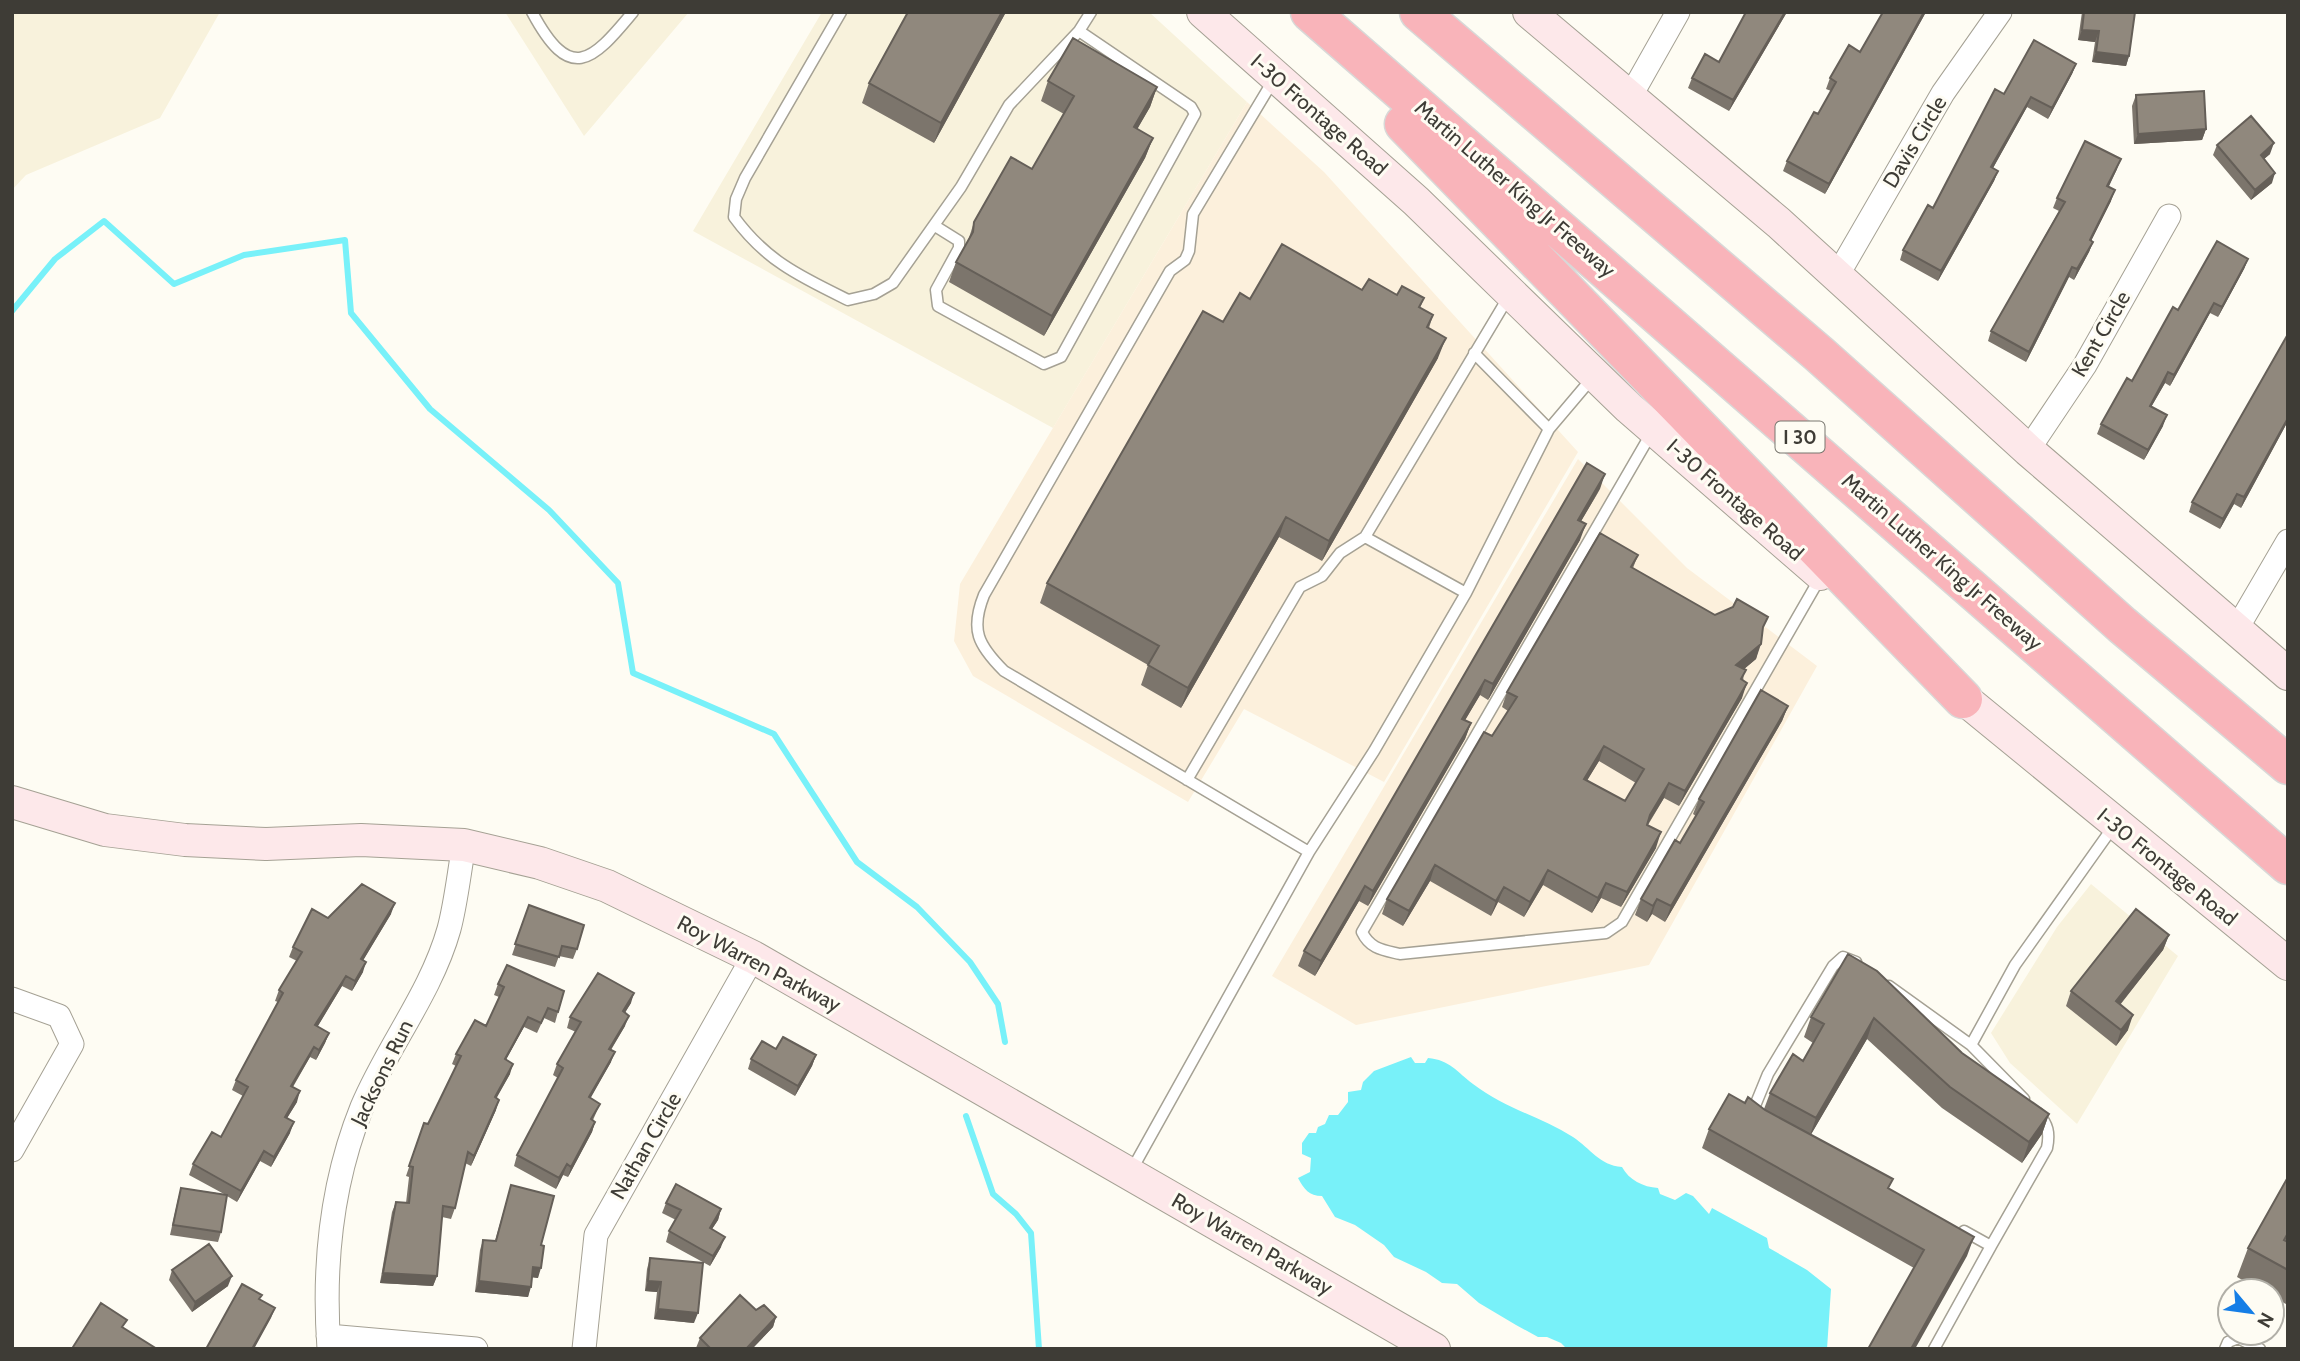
<svg xmlns="http://www.w3.org/2000/svg" width="2300" height="1361" font-family="Cabin,sans-serif">
<style>
.built{fill:#f8f2dc}
.industrial{fill:#fcf0dc}
.water{fill:#78f1f9}
.lines{fill:none;stroke-linecap:round;stroke-linejoin:round}
.stream{stroke:#78f1f9;stroke-width:6}
.lane-casing{stroke:#a5a194;stroke-width:13}
.street-casing{stroke:#a5a194;stroke-width:25}
.secondary-casing{stroke:#a5a194;stroke-width:34}
.highway-casing{stroke:#d8d8d7;stroke-width:41}
.lane{stroke:#fff;stroke-width:10}
.street{stroke:#fff;stroke-width:23}
.secondary{stroke:#fde8ea;stroke-width:32}
.highway{stroke:#f9b4ba;stroke-width:38}
.wall{fill:#7c756c;fill-rule:evenodd}
.shaded-wall{fill:#655f58}
.building{fill:#90887d;stroke:#655f58;stroke-width:2;fill-rule:evenodd}
.labels{text-anchor:middle;stroke-width:6;stroke-linejoin:round;paint-order:stroke}
.shield{fill:#fefcf3;stroke:#78766f;stroke-width:2}
.shield-label{font-size:19px;font-weight:bold;fill:#3e3c36}
.street-label{font-size:21px;fill:#3e3c36;stroke:#fefcf3}
</style>
<rect width="100%" height="100%" fill="#fefcf3"/>
<path class="built" d="M12,12h208l-60,106 -134,57 -14,15z
M505,12h184l-105,124z
M822,12h327l98,90 -194,326 -360,-197z
M2091,884l87,72 -101,168 -67,-61 -19,-30 66,-106z"/>
<path class="industrial" d="M1247,102l77,70 254,280 -194,330 -140,-73 -56,93 -215,-126 -19,-35 6,-57z
M1578,459l109,109 130,98 -168,299 -293,60 -84,-49z"/>
<path class="water" d="M1411,1057l4,6h10l3,-5c22,2 29,14 45,26 31,24 68,33 100,53 18,12 26,28 49,30 7,13 21,20 36,21l2,6 15,6 11,-7 7,3 16,18 3,-6 55,30 2,10 38,22 24,19 -4,60h-260l-6,-6 -14,-6h-9l-22,-12 -37,-22 -22,-19 -15,-1 -16,-11 -32,-15 -10,-12 -29,-20 -20,-8 -13,-21c-13,0 -18,-7 -24,-18l12,-6 1,-14 -9,-4v-11l7,-10h7l2,-6 7,-3 4,-9h9l10,-13v-10l13,-2 2,-8 11,-11z"/>
<g class="lines">
<path class="stream" d="M12,311l43,-52 49,-38 70,63 70,-29 101,-15 6,73 79,96 119,101 69,73 15,90 141,61 83,128 60,45 53,55 28,42 7,38
M966,1116l27,78 23,20 15,19 8,116"/>
<g class="lane-casing">
<path id="lane" d="M532,12c38,71 59,51 101,0
M841,12l-96,166 -9,21 -2,18c32,44 67,60 114,83l26,-6 19,-11 68,-96 48,-82 70,-74 12,-19
M935,226l24,15v7l-23,42 2,16 106,58 17,-7 134,-243 -4,-7 -112,-76
M1474,353l75,76
M1652,432l-290,500c8,17 21,18 38,22l206,-21 16,-11 198,-344
M1365,537l101,56
M1187,780l113,-193 22,-11 18,-23 25,-16 144,-241
M1309,852l65,-101 92,-158 83,-164 44,-52
M1889,986l82,59 44,-80 98,-138
M1971,1045l53,54
M1752,1113l16,-39 65,-108 10,-9 13,5
M1130,1173l179,-321 -305,-181c-26,-26 -34,-41 -20,-76l186,-324 15,-11 4,-9 4,-37 81,-135
M1964,1231l27,15 56,-98c3,-15 1,-24 -9,-35
M1934,1349l57,-103
M2225,1349l3,-7 10,-4 22,11"/>
</g>
<g class="street-casing">
<path id="street" d="M1630,97l48,-85
M1837,276l106,-183 57,-81
M2028,450l57,-85 84,-149
M2236,630l52,-89
M12,999l47,17 13,28 -60,106
M328,1336l148,13
M329,1349c-6,-82 2,-165 33,-242 25,-60 69,-114 87,-178 7,-26 10,-56 15,-84
M584,1349l12,-114 157,-278"/>
</g>
<g class="secondary-casing">
<path id="secondary" d="M1203,12l213,189 213,207 191,166
M1529,12l250,211 249,227 260,224
M1946,684l342,280
M12,802l93,28 80,10 81,4 95,-4 103,5 76,18 67,23 146,71 681,392"/>
</g>
<g class="highway-casing">
<path id="highway" d="M1310,12l978,853
M1419,12l400,342 303,271 166,140
M1404,124l559,575"/>
</g>
<use href="#lane" class="lane"/>
<use href="#street" class="street"/>
<use href="#secondary" class="secondary"/>
<use href="#highway" class="highway"/>
</g>
<path class="wall" d="M908,12h98l-72,131 -72,-40 7,-20z
M1746,12h41l-58,99 -41,-23 4,-10 27,-16z
M1883,12h43l-101,182 -42,-23 4,-10 31,-47 13,-23 -5,-2 4,-11 30,-26z
M2082,12h53l-6,44 -3,10 -34,-4 3,-20 -17,-2z
M2076,64l-4,10 -24,45 -21,-12 -34,61 5,3 -4,10 -56,100 -38,-21 3,-10 30,-42 71,-114z
M1048,81l109,6 -7,20 -13,22 16,9 -8,20 -101,178 -95,-54 7,-20 11,-18 7,-22 58,-53 32,-55 -23,-13z
M2136,95l70,34 -4,11 -68,4 -2,-38z
M2217,145l53,9 -6,5 8,24 -21,17 -38,-45z
M2117,169l-9,18 3,14 -20,40 2,1 -4,10 -15,28 -5,-3 -43,85 -38,-21 3,-10 68,-120 -6,-3 4,-10z
M2248,259l-4,10 -26,48 -8,-4 -40,73 -5,-3 -14,24 12,19 -19,34 -47,-26 4,-10 31,-43 46,-71z
M1362,290l62,8 -4,10 13,7 -4,13 9,30 -116,203 -43,-24 -98,171 -40,-23 7,-20 -108,-62 7,-20 176,-261z
M2288,334v87l-47,87 -7,-4 -14,25 -31,-17 3,-10z
M1600,489l-19,32 -1,19 -92,160 -8,-5 -15,25 6,3 -6,16 -97,167 -9,-5 -44,75 -17,-10 6,-15z
M1638,555l-5,13 82,47 47,19 -6,25 -12,10 -2,29 -63,108 -15,-8 -16,27 8,23 -35,59 -20,-9 -9,15 -49,-28 -19,32 -26,-15 -7,14 -61,-35 -27,45 -21,-12 5,-15 121,-188 -6,-4 5,-15zM1599,761l37,22 -11,18 -38,-21z
M1788,706l-6,15 -117,201 -13,-8 -5,8 -12,-7 6,-16 39,-56 16,-27 -3,-2 6,-15z
M529,905l48,44 -4,10 -14,-3 -4,11 -43,-12z
M391,914l-28,46v12l-11,19 -10,-5 -25,41 12,6 -4,10 -9,17 -6,-3 -17,30 4,15 -10,16 3,15 -19,34 -11,-6 -23,41 -10,-6 -6,36 -3,10 -48,-7 8,-36 3,-11 43,6 -35,-19 4,-11 28,-27 22,-41 -11,-6 4,-10 42,-78 -3,-1 4,-11 18,-29 -8,-4 4,-10 35,-29z
M2169,935l-6,15 -43,55 8,25 -12,16 -50,-40 5,-15z
M1848,954l114,99 87,61 -7,20 -20,29 -80,-55 -75,-69 -56,95 78,55 78,67 -53,12 -212,-120 7,-19 36,-26 19,6 6,-16 33,-32 10,-18 -9,-6 7,-20z
M498,984l60,28 -3,11 -11,-5 -7,15 -13,-6 -18,32 4,15 -14,24v12l-25,56 -6,-3 -10,45 -4,11 -9,-2 -5,59 -4,10 -53,-3 12,-71 4,-10 10,1 3,-26 -3,-1 18,-53 4,1 28,-58 -4,-2 4,-10 30,-28 13,-29 -5,-2z
M631,1003l-6,9v14l-14,24v12l-21,36 10,6 -7,16 2,2 -3,10 -24,45 -5,-2 -7,14 -42,-23 3,-11 41,-77 -5,-3 4,-11 19,-32 -9,-4 3,-11z
M776,1049l40,6 -4,11 -17,30 -47,-27 3,-10z
M2288,1177v128l-16,-8v-6h-10l-25,-14 11,-29z
M511,1185l30,60 -3,33 -6,-1 -4,20 -53,-5 5,-42 3,-10 12,1z
M666,1203l55,6 -3,11 -6,9 9,18 -11,19 -44,-24 3,-11 7,-11 -14,-7z
M650,1258l44,65 -40,-4 3,-27 -12,-1 2,-22z
M172,1270l56,16 -36,26 -23,-32z
M756,1310l20,7 -3,10 -21,22 -56,-1 4,-10z"/>
<path class="shaded-wall" d="M1002,12h4l-72,131 7,-20z
M1785,12h2l-58,99 4,-11z
M1924,12h2l-101,182 4,-10z
M2082,30l17,1 -4,11 -17,-2z
M2096,52l33,4 -3,10 -34,-4z
M2076,64l-4,10 -24,45 4,-11z
M1157,87l-7,20 -23,40 7,-20z
M2031,97l-4,10 -39,70 3,-10z
M2206,129l-4,11 -68,4 4,-10z
M1153,138l-8,20 -101,178 8,-20z
M2274,143l-4,11 -13,11 4,-10z
M2121,159l-4,10 -13,28 3,-11z
M1998,171l-4,10 -56,100 3,-10z
M2275,173l-3,10 -21,17 4,-10z
M2115,190l-4,11 -25,50 4,-11z
M2093,242l-4,10 -15,28 3,-11z
M2248,259l-4,10 -26,48 4,-10z
M2072,267l-3,10 -43,85 3,-10z
M2214,303l-4,10 -40,73 4,-11z
M1446,338l-8,20 -116,203 7,-20z
M2168,372l-3,11 -19,33 4,-10z
M2167,415l-4,11 -19,34 4,-10z
M2288,418v3l-47,87 3,-11z
M1605,474l-5,15 -27,46 5,-15z
M2237,494l-3,10 -14,25 3,-10z
M1286,517l-7,20 -98,171 7,-20z
M1586,524l-6,16 -92,160 5,-16z
M1761,644l-5,15 -25,21 5,-15z
M1485,680l-5,15 -23,39 5,-15z
M1747,683l-5,15 -63,108 6,-15z
M1788,706l-6,15 -117,201 6,-16z
M1471,723l-6,16 -97,167 5,-15z
M1604,746l-5,15 -20,33 5,-15z
M1669,783l-5,15 -20,32 6,-15z
M1661,832l-5,16 -35,59 6,-15z
M1435,865l-5,16 -27,45 6,-15z
M1548,870l-5,15 -19,32 6,-15z
M1606,883l-5,15 -9,15 6,-15z
M1365,886l-6,15 -44,75 6,-15z
M1504,887l-6,15 -7,14 5,-15z
M1657,899l-5,15 -5,8 6,-16z
M395,903l-4,11 -33,55 3,-10z
M2169,935l-6,15 -53,67 6,-16z
M366,962l-3,10 -11,19 3,-10z
M346,976l-4,10 -30,50 3,-11z
M634,993l-3,10 -11,18 3,-10z
M2133,1015l-5,15 -12,16 5,-16z
M629,1016l-4,10 -20,33 4,-10z
M528,1017l-4,10 -23,42 4,-10z
M1874,1018l-7,21 -58,99 7,-20z
M329,1033l-4,10 -9,17 3,-10z
M314,1047l-4,10 -23,39 4,-10z
M615,1052l-4,10 -26,46 4,-11z
M816,1055l-4,11 -17,30 3,-10z
M513,1064l-3,10 -19,34 4,-11z
M300,1091l-3,11 -16,26 4,-11z
M499,1100l-3,10 -25,56 3,-10z
M2049,1114l-7,20 -20,29 7,-21z
M294,1122l-4,11 -19,34 3,-10z
M595,1122l-3,10 -24,45 3,-10z
M264,1151l-4,10 -23,41 4,-11z
M567,1164l-4,11 -7,14 3,-11z
M721,1209l-3,11 -12,18 4,-10z
M725,1237l-4,10 -11,19 3,-10z
M1974,1237l-7,19 -52,93h-4z
M533,1267l8,1 -3,10 -8,-1z
M383,1273l54,3 -4,10 -53,-3z
M232,1276l-4,10 -36,26 3,-10z
M479,1281l52,6 -3,10 -53,-5z
M648,1281l13,1 -4,10 -12,-1z
M275,1308l-4,10 -17,31h-2z
M658,1309l40,4 -4,10 -40,-4z
M776,1317l-3,10 -21,22h-6z"/>
<path class="building" d="M908,12h94l-61,111 -72,-40z
M1746,12h39l-52,88 -41,-22 13,-24 14,8z
M1883,12h41l-95,172 -42,-23 27,-49 4,2 18,-32 -6,-4 19,-33 11,7z
M2084,12h51l-6,44 -33,-4 3,-21 -17,-1z
M1073,38l84,49 -23,40 19,11 -101,178 -96,-54 17,-30 1,-10 37,-65 21,12 42,-73 -26,-15z
M2034,40l42,24 -24,44 -21,-11 -40,70 7,4 -57,100 -38,-21 25,-45 5,3 62,-119 9,5z
M2204,91l2,38 -68,5 -2,-39z
M2251,116l23,27 -13,12 14,18 -20,17 -38,-45z
M2085,141l36,18 -14,27 8,4 -25,50 3,2 -16,27 -5,-2 -43,85 -38,-21 74,-129 -8,-4z
M2217,241l31,18 -26,48 -8,-4 -40,72 -6,-3 -18,34 17,9 -19,35 -47,-26 26,-46 5,3 41,-74 5,3z
M1282,244l80,46 7,-11 28,16 5,-9 22,12 -5,9 14,8 -6,12 19,11 -117,203 -43,-24 -98,171 -40,-23 11,-19 -112,-63 156,-272 20,11 17,-29 10,6z
M2288,334v84l-44,79 -7,-3 -14,25 -31,-17z
M1587,463l18,11 -27,46 8,4 -93,160 -8,-4 -23,39 9,4 -98,168 -8,-5 -44,75 -17,-10z
M1600,533l38,22 -7,12 84,48 18,-8 4,-8 31,18 -5,10 -2,17 -25,21 10,5 -5,9 6,4 -62,108 -16,-8 -19,32 -3,10 14,7 -34,60 -21,-9 -8,15 -50,-28 -18,32 -26,-15 -8,14 -61,-36 -26,46 -22,-12 97,-167 8,4 25,-39 -10,-5zM1604,746l40,23 -19,32 -41,-22z
M1761,690l27,16 -117,200 -14,-7 -4,7 -12,-7 34,-59 5,3 24,-41 -5,-3z
M362,884l33,19 -34,56 5,3 -11,19 -9,-5 -31,49 14,8 -10,17 -5,-3 -23,39 9,5 -15,26 9,5 -20,35 -10,-6 -23,40 -48,-27 19,-32 9,5 27,-50 -12,-7 47,-87 -4,-3 23,-38 -9,-5 19,-38 16,9z
M529,905l55,20 -7,24 -15,-3 -3,11 -44,-13z
M2136,909l33,26 -53,66 17,14 -12,15 -50,-39z
M1848,954l29,17 85,82 87,61 -20,28 -79,-55 -76,-69 -58,100 -46,-25 23,-39 10,7 21,-37 -13,-7z
M507,965l57,26 -6,21 -10,-4 -7,15 -13,-6 -23,42 8,5 -18,33 4,3 -25,56 -6,-4 -13,56 -12,-2 -6,70 -54,-3 13,-71 13,1 4,-36 -4,-1 15,-43 4,1 33,-68 -5,-2 19,-34 11,6 18,-39 -6,-3z
M598,973l36,20 -11,18 6,5 -20,33 6,3 -26,45 11,7 -9,15 4,3 -24,45 -4,-3 -8,14 -42,-23 46,-87 -6,-4 24,-42 -11,-5z
M783,1037l33,18 -18,31 -47,-27 11,-18 14,8z
M1729,1094l16,9 3,-6 17,13 128,69 -5,9 86,49 -63,112h-43l56,-99 -215,-121z
M2288,1177v56l-4,7 4,2v28l-40,-22z
M676,1184l45,25 -11,19 15,9 -12,19 -44,-25 12,-21 -15,-7z
M511,1185l43,11 -13,49 3,1 -3,22 -8,-1 -2,20 -52,-6 4,-41 13,1z
M181,1188l46,7 -6,37 -48,-7z
M209,1244l23,32 -37,26 -23,-32z
M650,1258l53,5 -5,50 -40,-4 3,-27 -13,-1z
M242,1284l20,11 -3,4 16,9 -23,41h-46z
M740,1295l16,15 8,-5 12,12 -30,32h-35l-11,-11z
M101,1303l26,17 -5,7 35,22h-82l-2,-2z"/>
<g class="labels">
<rect class="shield" x="1775.5" y="421.5" width="49" height="31" rx="5"/>
<g class="shield-label">
<text x="1800" y="444">I 30</text>
</g>
<g class="street-label">
<text transform="translate(1319 115) rotate(41)" y="7">I-30 Frontage Road</text>
<text transform="translate(1915 142) rotate(-59)" y="7">Davis Circle</text>
<text transform="translate(1515 189) rotate(41)" y="7">Martin Luther King Jr Freeway</text>
<text transform="translate(2101 334) rotate(-60)" y="7">Kent Circle</text>
<text transform="translate(1735 500) rotate(41)" y="7">I-30 Frontage Road</text>
<text transform="translate(1942 562) rotate(41)" y="7">Martin Luther King Jr Freeway</text>
<text transform="translate(2167 867) rotate(39)" y="7">I-30 Frontage Road</text>
<text transform="translate(759 964) rotate(28)" y="7">Roy Warren Parkway</text>
<text transform="translate(382 1073) rotate(-64)" y="7">Jacksons Run</text>
<text transform="translate(646 1146) rotate(-60)" y="7">Nathan Circle</text>
<text transform="translate(1252 1244) rotate(30)" y="7">Roy Warren Parkway</text>
</g>
</g>
<rect width="2300" height="1361" fill="none" stroke="#3e3c36" stroke-width="28"/>
<g transform="translate(2251 1312) rotate(119)"><circle r="33" fill="#fefcf3" stroke="#b1afa7" stroke-width="2"/>
<path d="M0-5L12 26L0 18L-12 26Z" fill="#157ee6"/>
<text y="-10" font-size="19" font-weight="bold" text-anchor="middle" fill="#3e3c36">N</text>
</g>
</svg>
